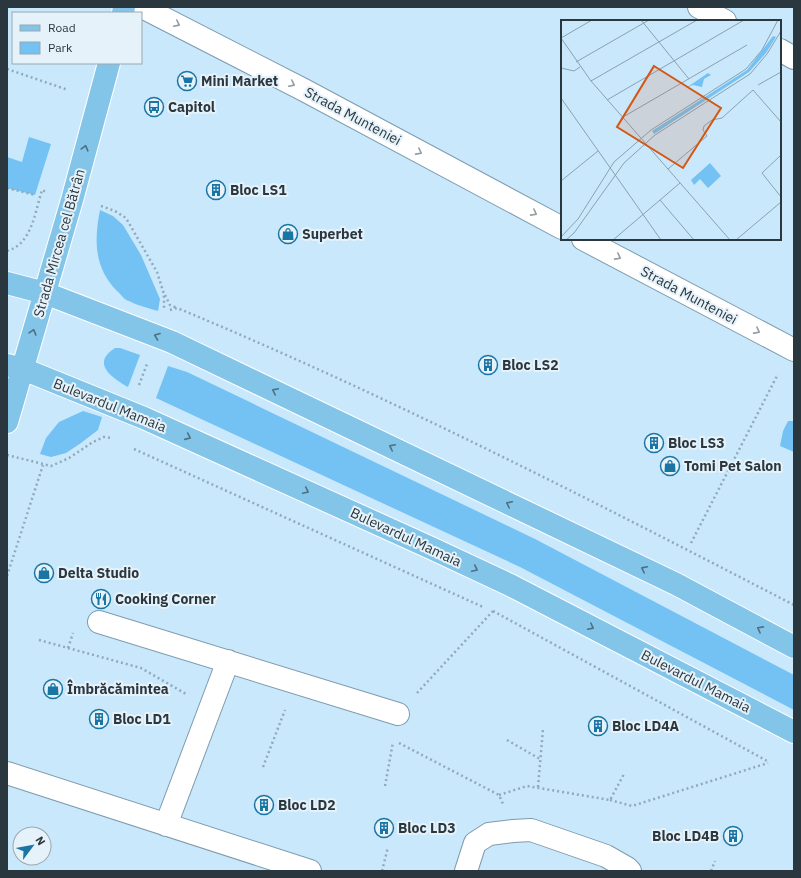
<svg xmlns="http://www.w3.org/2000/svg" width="801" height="878" font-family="'IBM Plex Sans',sans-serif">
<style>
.green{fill:#73c2f3}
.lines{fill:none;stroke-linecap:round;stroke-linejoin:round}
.minor-casing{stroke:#7e9bae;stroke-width:24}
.major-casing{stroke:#fff;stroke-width:24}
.path{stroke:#91a9b9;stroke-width:2.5;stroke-dasharray:2 3;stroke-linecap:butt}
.minor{stroke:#fff;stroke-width:22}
.major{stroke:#83c5e8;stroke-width:22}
.oneway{stroke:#959b9f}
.oneway2{stroke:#4e7083}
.labels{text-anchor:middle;stroke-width:4;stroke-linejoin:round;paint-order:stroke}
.poi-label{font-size:14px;font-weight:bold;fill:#2b373f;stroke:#e6f2fa;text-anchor:start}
.street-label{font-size:14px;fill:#2b373f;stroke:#e6f2fa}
.inset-road{fill:none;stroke:#8aa1b0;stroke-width:1}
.view{fill:#d55611;fill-opacity:0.15;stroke:#d55611;stroke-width:2}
.inset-edge{fill:none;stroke:#2b373f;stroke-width:2}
</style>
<rect width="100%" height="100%" fill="#c9e8fc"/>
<path class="green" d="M29,137l22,7 -16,51 -28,-7v-31l15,5z
M100,210l13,6 10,9 18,30 19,44 -2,12c-9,-3 -20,-5 -29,-10 -5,-1 -8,-7 -12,-10 -23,-23 -23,-51 -17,-81z
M115,348h5l20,7 -12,32c-15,-9 -38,-23 -13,-39z
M168,366l19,6 348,167 259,136v35l-274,-143 -364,-169z
M83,411l19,6 -4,13 -17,13 -15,10 -15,4 -11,-3 6,-16 13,-16z
M788,421h6v31l-14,-6 3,-15z"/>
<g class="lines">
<g class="minor-casing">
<path id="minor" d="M142,7l162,83 258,138
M699,7l26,14
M780,50l14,8
M583,239l211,111
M99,622l299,92
M7,773l303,98
M166,825l62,-164
M466,871l9,-28 14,-9 24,-3 18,-1 75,26 21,12 3,3"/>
</g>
<g class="major-casing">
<path id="major" d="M123,13l1,-6
M7,283l38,10 127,49 504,242 118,63
M7,365l16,4 121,49 287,130 79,37 284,147
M7,422l65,-222 37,-137"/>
</g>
<path class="path" d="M7,69l61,21
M7,188l28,7
M101,206l14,5 11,7 31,54 7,22v14
M7,251c25,-7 28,-39 35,-61l4,2
M165,295l5,10 7,3
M170,310l7,-2 5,2c209,87 411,191 612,295
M139,385l8,-21
M134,449l349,158
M7,455l44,11 18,-8 24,-16 11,-5 9,1
M691,543l87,-169
M7,576l36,-111
M493,611l276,151
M39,640l102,28 45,26
M68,648l5,-15
M417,693l76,-82
M507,740l33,19
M399,743l100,52 4,9
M263,767l22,-57
M385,786l8,-44
M538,787l5,-58
M499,795l28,-9 83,14 14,-26
M610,800l22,6 136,-43
M382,871l6,-24
M711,871l4,-10"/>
<use href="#minor" class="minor"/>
<use href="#major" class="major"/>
</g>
<defs><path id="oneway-chevron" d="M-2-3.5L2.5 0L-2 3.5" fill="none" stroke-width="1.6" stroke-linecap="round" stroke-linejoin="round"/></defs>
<g class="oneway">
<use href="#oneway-chevron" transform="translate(177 24) rotate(27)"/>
<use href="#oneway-chevron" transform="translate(292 84) rotate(27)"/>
<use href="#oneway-chevron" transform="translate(419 152) rotate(28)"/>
<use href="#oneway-chevron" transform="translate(534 213) rotate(28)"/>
<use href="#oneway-chevron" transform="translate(618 257) rotate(28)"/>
<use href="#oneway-chevron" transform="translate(757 331) rotate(28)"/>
</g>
<g class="oneway2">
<use href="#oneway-chevron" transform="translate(85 148) rotate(-75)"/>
<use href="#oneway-chevron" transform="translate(33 332) rotate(-74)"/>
<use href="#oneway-chevron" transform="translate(157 336) rotate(-159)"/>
<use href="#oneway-chevron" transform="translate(275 391) rotate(-154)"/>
<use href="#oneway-chevron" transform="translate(188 437) rotate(24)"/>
<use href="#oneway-chevron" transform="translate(392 447) rotate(-154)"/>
<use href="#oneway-chevron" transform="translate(306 491) rotate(25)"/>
<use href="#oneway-chevron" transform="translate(509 504) rotate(-154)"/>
<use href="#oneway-chevron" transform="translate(475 569) rotate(25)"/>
<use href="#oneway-chevron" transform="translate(644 569) rotate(-154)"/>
<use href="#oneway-chevron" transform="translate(591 627) rotate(27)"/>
<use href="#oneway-chevron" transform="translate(760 629) rotate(-152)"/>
</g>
<defs>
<g id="supermarket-ring" transform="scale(1)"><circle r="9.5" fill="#e6f2fa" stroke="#1b75a4" stroke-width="1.5"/><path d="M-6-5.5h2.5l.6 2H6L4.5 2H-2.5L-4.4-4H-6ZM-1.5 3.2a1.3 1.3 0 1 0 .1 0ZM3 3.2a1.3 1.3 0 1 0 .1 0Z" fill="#1b75a4"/></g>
<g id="bus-ring" transform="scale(1)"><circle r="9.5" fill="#e6f2fa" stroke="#1b75a4" stroke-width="1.5"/><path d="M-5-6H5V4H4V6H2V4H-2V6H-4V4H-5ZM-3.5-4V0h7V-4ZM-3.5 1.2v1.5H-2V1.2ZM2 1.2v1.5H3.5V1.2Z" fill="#1b75a4"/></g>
<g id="building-ring" transform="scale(1)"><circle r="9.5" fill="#e6f2fa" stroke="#1b75a4" stroke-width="1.5"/><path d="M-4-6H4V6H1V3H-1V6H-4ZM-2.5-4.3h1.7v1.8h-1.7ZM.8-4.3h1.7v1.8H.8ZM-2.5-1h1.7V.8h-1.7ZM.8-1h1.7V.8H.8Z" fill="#1b75a4"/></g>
<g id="shop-ring" transform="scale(1)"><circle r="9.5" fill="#e6f2fa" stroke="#1b75a4" stroke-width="1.5"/><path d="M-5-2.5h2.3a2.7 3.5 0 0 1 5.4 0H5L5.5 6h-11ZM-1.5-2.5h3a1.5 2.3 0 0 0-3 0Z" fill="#1b75a4"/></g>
<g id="restaurant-ring" transform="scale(1)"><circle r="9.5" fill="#e6f2fa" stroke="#1b75a4" stroke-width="1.5"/><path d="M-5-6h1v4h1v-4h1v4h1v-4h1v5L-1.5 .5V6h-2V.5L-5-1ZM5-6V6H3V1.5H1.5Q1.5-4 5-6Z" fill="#1b75a4"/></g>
</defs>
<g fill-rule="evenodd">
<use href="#supermarket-ring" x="187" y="81"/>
<use href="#bus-ring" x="154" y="107"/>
<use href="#building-ring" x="216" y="190"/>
<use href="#shop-ring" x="288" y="234"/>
<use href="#building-ring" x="488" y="365"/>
<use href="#building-ring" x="654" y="443"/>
<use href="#shop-ring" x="670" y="466"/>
<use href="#shop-ring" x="44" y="573"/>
<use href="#restaurant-ring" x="101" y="599"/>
<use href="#shop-ring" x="53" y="689"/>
<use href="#building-ring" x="99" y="719"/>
<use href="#building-ring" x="598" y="726"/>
<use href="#building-ring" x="264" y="805"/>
<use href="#building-ring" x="384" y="828"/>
<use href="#building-ring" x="733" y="836"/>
</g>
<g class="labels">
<g class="poi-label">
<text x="201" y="86">Mini Market</text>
<text x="168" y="112">Capitol</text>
<text x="230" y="195">Bloc LS1</text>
<text x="302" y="239">Superbet</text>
<text x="502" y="370">Bloc LS2</text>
<text x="668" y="448">Bloc LS3</text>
<text x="684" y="471">Tomi Pet Salon</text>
<text x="58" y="578">Delta Studio</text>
<text x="115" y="604">Cooking Corner</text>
<text x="67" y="694">Îmbrăcămintea</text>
<text x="113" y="724">Bloc LD1</text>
<text x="612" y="731">Bloc LD4A</text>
<text x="278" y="810">Bloc LD2</text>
<text x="398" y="833">Bloc LD3</text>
<text x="719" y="841" text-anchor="end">Bloc LD4B</text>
</g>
<g class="street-label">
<text transform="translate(353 116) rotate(28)" y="5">Strada Munteniei</text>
<text transform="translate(59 243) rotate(-74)" y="5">Strada Mircea cel Bătrân</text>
<text transform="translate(689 295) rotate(28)" y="5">Strada Munteniei</text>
<text transform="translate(110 405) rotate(22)" y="5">Bulevardul Mamaia</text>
<text transform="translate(406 537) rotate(25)" y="5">Bulevardul Mamaia</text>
<text transform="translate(696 681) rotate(27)" y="5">Bulevardul Mamaia</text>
</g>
</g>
<g transform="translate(561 20)">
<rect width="220" height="220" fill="#c9e8fc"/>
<path d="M212,16l3,1 -10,16 -17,19 -95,62 -2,-3 95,-61zM147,53l3,2 -7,4 -2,8 -9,-2 -7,3zM149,143l11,13 -13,12 -8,-9 -6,6 -3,-5z" fill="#73c2f3"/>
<path class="inset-road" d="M80,0l48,59M0,18l31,-18M0,18l30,43 139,159M15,42l73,-42M0,48l13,3 6,-4M30,61l106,-61M197,65l23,-13M0,78l100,142M46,80l137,-80M62,97l124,-72M220,135l-19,18 19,24M107,149l39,-33 -4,-6 1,-4 8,-6 10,-2 31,-28 28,32M0,161l37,-30M99,180l34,40M0,217l17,-18 36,-57 37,-32 95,-61 16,-19 16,-30M5,220l8,-7 50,-70 31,-28 95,-61 17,-20 14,-23M52,220l67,-57M175,220l45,-38"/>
<path class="view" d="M93,46l67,42 -38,60 -66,-41z"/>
<rect width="220" height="220" class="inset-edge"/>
</g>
<rect width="801" height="878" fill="none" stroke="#2b373f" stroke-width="16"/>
<rect x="12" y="12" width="130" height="52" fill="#e6f2fa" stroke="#9ba7af"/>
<rect x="20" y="25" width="20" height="6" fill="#83c5e8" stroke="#9ba7af"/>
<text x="48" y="32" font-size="12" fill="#2b373f">Road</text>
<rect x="20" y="42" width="20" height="12" fill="#73c2f3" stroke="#9ba7af"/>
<text x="48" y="52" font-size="12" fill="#2b373f">Park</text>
<g transform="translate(32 846) rotate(58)"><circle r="19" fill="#e6f2fa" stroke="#9ba7af"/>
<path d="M0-3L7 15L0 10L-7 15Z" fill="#1b75a4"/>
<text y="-6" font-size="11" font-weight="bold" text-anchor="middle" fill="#2b373f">N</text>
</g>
</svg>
